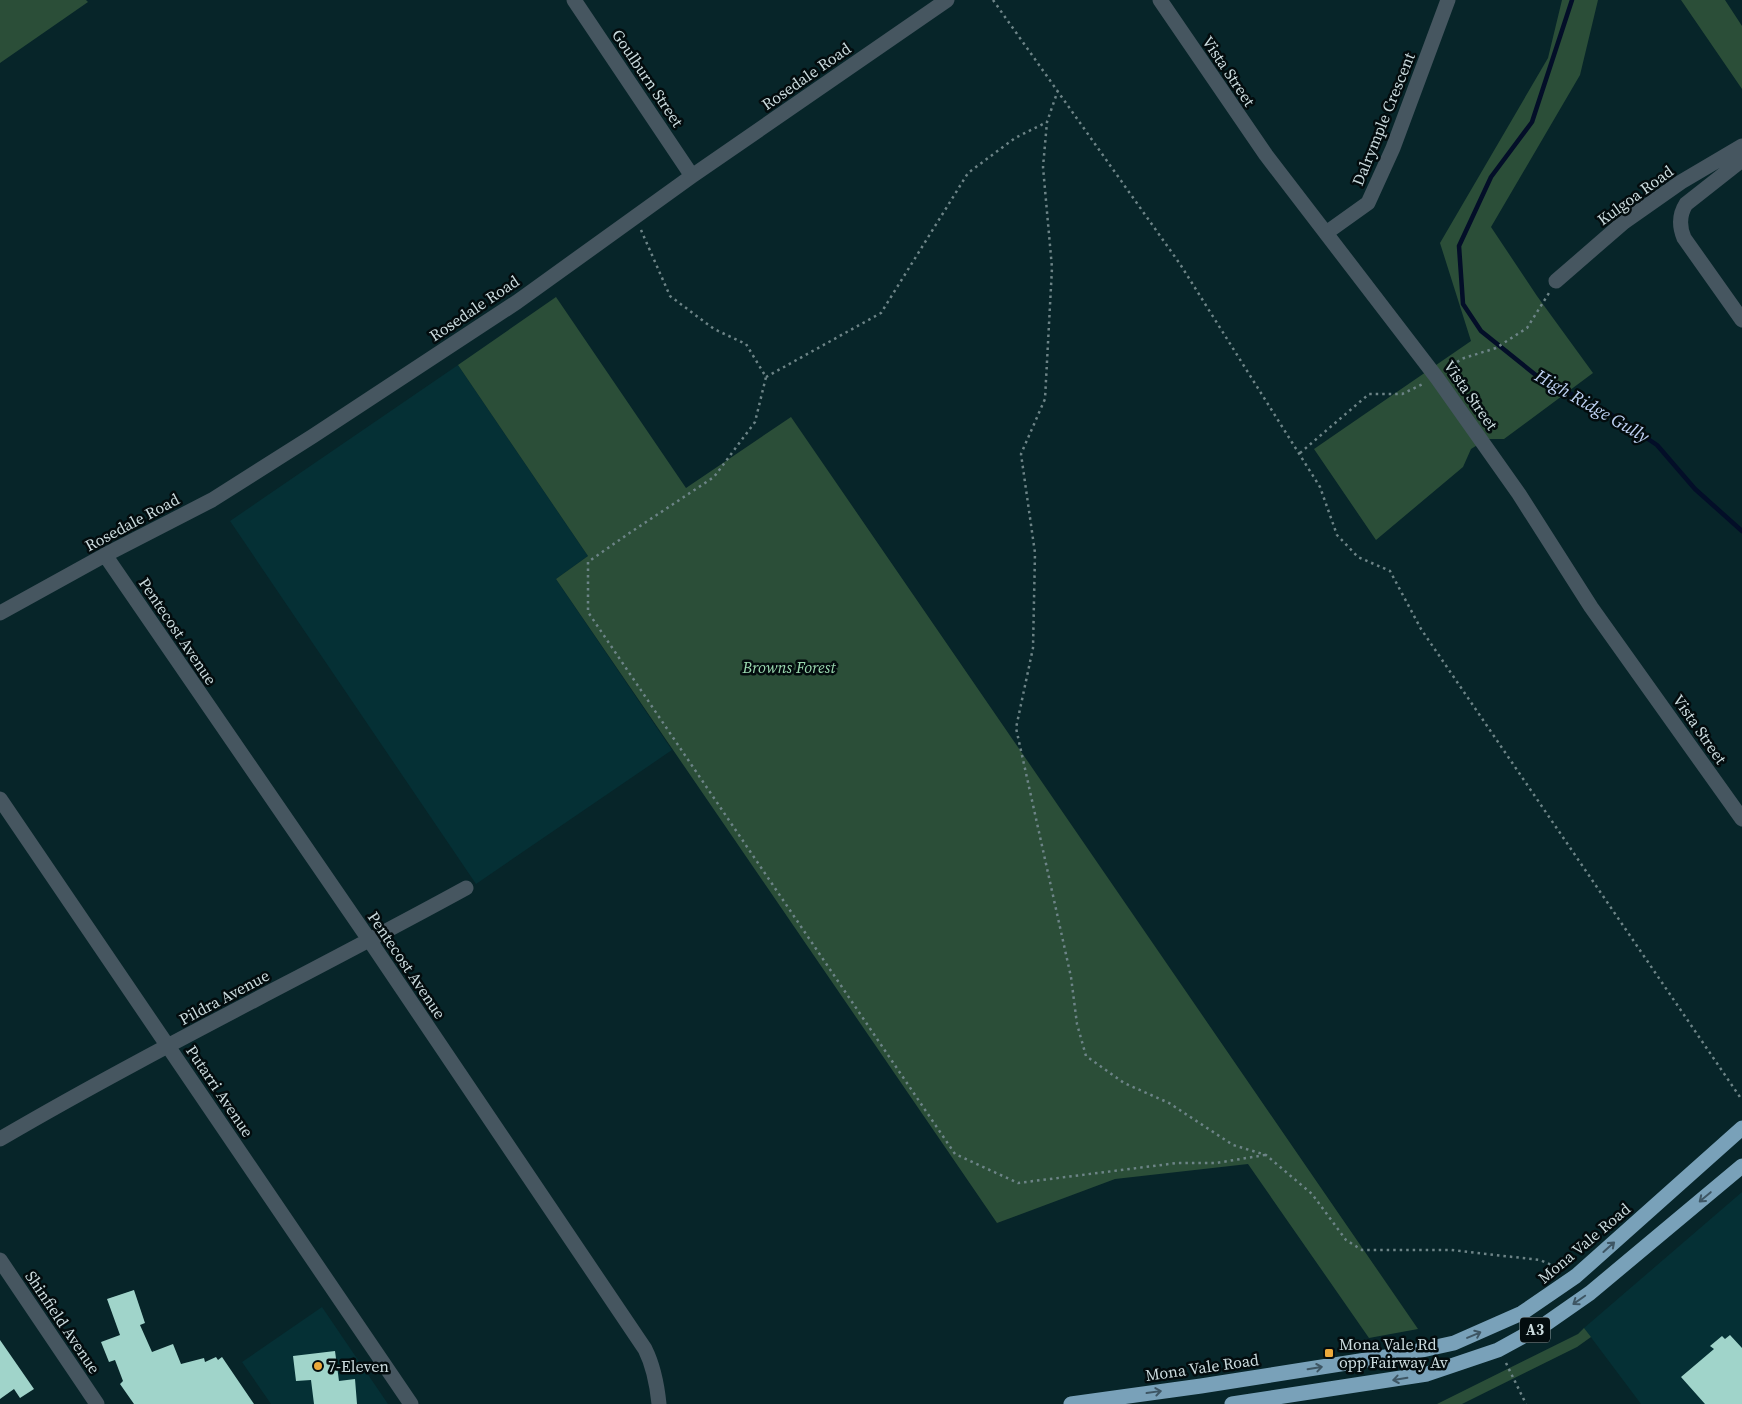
<svg xmlns="http://www.w3.org/2000/svg" width="1742" height="1404" font-family="'Source Serif 4',serif">
<style>
.built{fill:#053035}
.forest{fill:#2b4e38}
.lines{fill:none;stroke-linecap:round;stroke-linejoin:round}
.stream{stroke:#030e28;stroke-width:4.5}
.building{fill:#a0d4ca}
.path{stroke:#6d8487;stroke-width:2.5;stroke-dasharray:2.5 4;stroke-linecap:butt}
.minor{stroke:#465660;stroke-width:15}
.highway{stroke:#79a1b9;stroke-width:15}
.oneway{stroke:#3e5664}
.poi-dot{fill:#eca93b;stroke:#030c0e;stroke-width:2}
.labels{text-anchor:middle;stroke-width:5;stroke-linejoin:round;paint-order:stroke}
.shield{fill:#030c0e;stroke:#8f9da0;stroke-width:1}
.shield-label{font-size:15px;font-weight:bold;fill:#cbdbde}
.street-label{font-size:16px;fill:#cbdbde;stroke:#030c0e}
.park-label{font-size:16px;font-style:italic;fill:#9ad8af;stroke:#030c0e}
.poi-label{font-size:16px;fill:#cbdbde;stroke:#030c0e;text-anchor:start}
.water-label{font-size:18px;font-style:italic;fill:#bfd2f4;stroke:#030c0e}
</style>
<rect width="100%" height="100%" fill="#072529"/>
<path class="built" d="M458,365l130,191 -32,23 116,171 -196,134 -246,-363z
M1742,1192v212h-101l-57,-76z
M322,1307l66,97h-117l-29,-42z"/>
<path class="forest" d="M0,0h86l2,2 -88,61z
M1562,0h36l-18,75 -89,152 46,69 56,77 -89,66h-17l-16,10 -8,18 -87,73 -62,-91 157,-108 -31,-98 108,-185z
M1681,0h44l17,26v63z
M556,297l130,191 105,-71 627,912 -49,9 -121,-174 -133,15 -118,44 -441,-644 32,-23 -130,-191z
M1584,1328l7,9 -14,10 -115,57h-25l141,-70z"/>
<g class="lines">
<path class="stream" d="M1572,0l-40,122 -41,55 -32,69 4,58 18,27 61,49 61,29 54,36 38,44 47,42"/>
</g>
<path class="building" d="M134,1290l11,33 -5,2 12,27 21,-8 8,20 23,-6 1,4 11,-5 2,3 4,-3 32,47h-120l-14,-20 3,-3 -8,-21 -6,2 -8,-20 19,-7 -13,-36z
M1730,1335l12,13v56h-37l-24,-27 33,-28 -4,-3 12,-10 3,3z
M0,1340l34,49 -14,9 -6,-9 -14,10z
M335,1351l4,30 16,-2 2,25h-43l-3,-24 -15,1 -3,-25z"/>
<g class="lines">
<path class="path" d="M993,0l187,264 140,223 17,48 21,22 32,14 31,58 321,471
M1058,90l-11,32 -4,45 9,101 -7,131 -24,55 14,99 -2,95 -17,80 55,249 6,47 9,32 38,27 45,20 64,42 33,10 46,39 34,46 16,10h89l89,10 16,7
M641,230l29,66 44,33 32,15 20,33 -11,45 -41,55 -86,57 -40,28v50l367,542 63,29 159,-20h39l49,-8
M1447,370l14,-11 35,-11 31,-20 22,-35
M766,377l115,-64 87,-140 47,-35 32,-16
M1300,453l69,-59h33l21,-10
M1506,1363l20,41"/>
<path class="minor" d="M574,0l118,176
M1160,0l106,155 171,223 82,116 72,113 151,212
M1742,160l-56,44c-7,11 -7,22 -2,34l58,82
M1326,233l42,-30 25,-55 55,-148
M1556,281l68,-59 57,-40 61,-36
M105,555l265,386 275,408c9,18 12,35 14,55
M0,613l105,-58 107,-55 101,-64 204,-134 175,-126 255,-176
M0,799l411,605
M0,1139c152,-89 311,-166 466,-251
M0,1260l97,144"/>
<path class="highway" d="M1071,1404l130,-18 203,-32 50,-11 68,-30 54,-37 166,-148
M1232,1404l195,-30 71,-24 49,-27 43,-30 152,-127"/>
</g>
<defs><path id="oneway-shaft" d="M-6 0H5M1.5-3L5.5 0L1.5 3" fill="none" stroke-width="1.6" stroke-linecap="round" stroke-linejoin="round" transform="scale(1.25)"/></defs>
<g class="oneway">
<use href="#oneway-shaft" transform="translate(1705 1197) rotate(140)"/>
<use href="#oneway-shaft" transform="translate(1609 1247) rotate(-42)"/>
<use href="#oneway-shaft" transform="translate(1579 1300) rotate(145)"/>
<use href="#oneway-shaft" transform="translate(1474 1335) rotate(-23)"/>
<use href="#oneway-shaft" transform="translate(1315 1368) rotate(-9)"/>
<use href="#oneway-shaft" transform="translate(1400 1379) rotate(171)"/>
<use href="#oneway-shaft" transform="translate(1154 1392) rotate(-8)"/>
</g>
<g class="poi-dot">
<rect x="1324" y="1348" width="10" height="10" rx="2.5"/>
<circle cx="318" cy="1366" r="5"/>
</g>
<g class="labels">
<rect class="shield" x="1520" y="1317.5" width="30" height="25" rx="4"/>
<g class="shield-label">
<text x="1535" y="1335">A3</text>
</g>
<g class="street-label">
<text transform="translate(1229 71) rotate(56)" y="6">Vista Street</text>
<text transform="translate(806 76) rotate(-35)" y="6">Rosedale Road</text>
<text transform="translate(648 78) rotate(56)" y="6">Goulburn Street</text>
<text transform="translate(1383 119) rotate(-68)" y="6">Dalrymple Crescent</text>
<text transform="translate(1635 195) rotate(-36)" y="6">Kulgoa Road</text>
<text transform="translate(474 308) rotate(-34)" y="6">Rosedale Road</text>
<text transform="translate(1471 395) rotate(55)" y="6">Vista Street</text>
<text transform="translate(132 522) rotate(-28)" y="6">Rosedale Road</text>
<text transform="translate(178 631) rotate(56)" y="6">Pentecost Avenue</text>
<text transform="translate(1700 729) rotate(55)" y="6">Vista Street</text>
<text transform="translate(407 965) rotate(56)" y="6">Pentecost Avenue</text>
<text transform="translate(224 997) rotate(-28)" y="6">Pildra Avenue</text>
<text transform="translate(220 1091) rotate(56)" y="6">Putarri Avenue</text>
<text transform="translate(1584 1243) rotate(-40)" y="6">Mona Vale Road</text>
<text transform="translate(63 1322) rotate(56)" y="6">Shinfield Avenue</text>
<text transform="translate(1202 1367) rotate(-8)" y="6">Mona Vale Road</text>
</g>
<g class="park-label">
<text x="789" y="673">Browns Forest</text>
</g>
<g class="poi-label">
<text x="1339" y="1350">Mona Vale Rd<tspan x="1339" dy="18">opp Fairway Av</tspan></text>
<text x="328" y="1372">7-Eleven</text>
</g>
<g class="water-label">
<text transform="translate(1592 406) rotate(30)" y="6">High Ridge Gully</text>
</g>
</g>
</svg>
